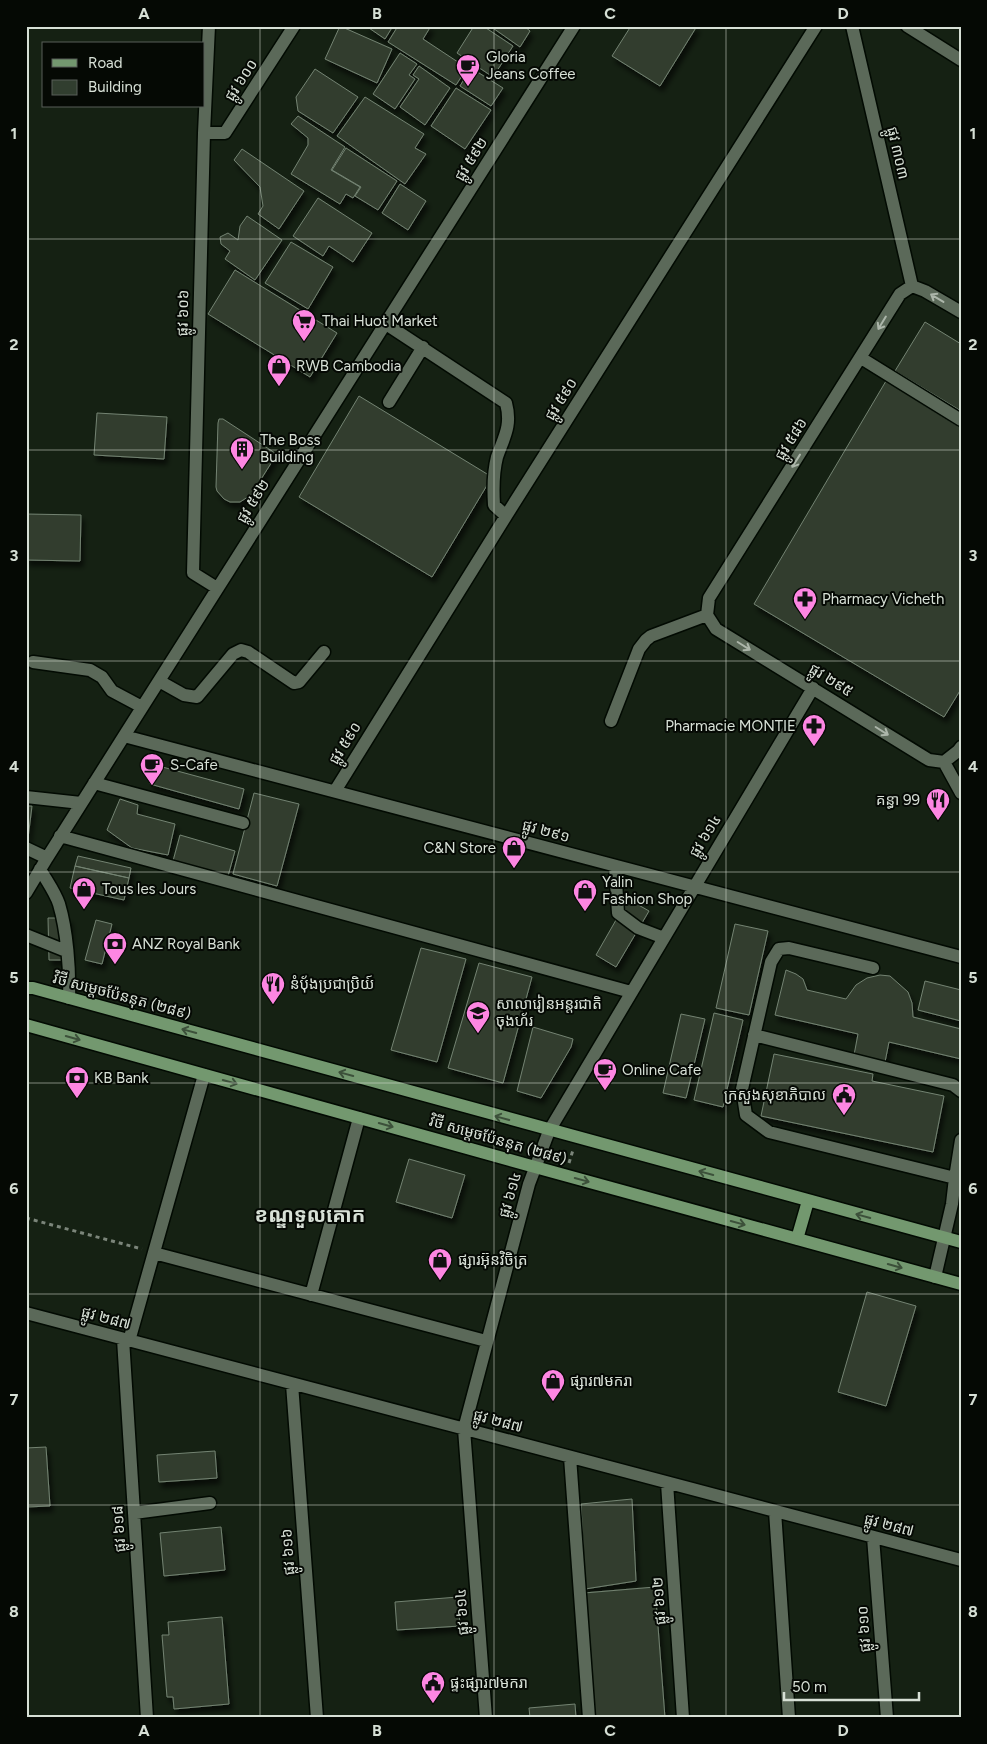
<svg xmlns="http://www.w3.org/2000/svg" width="987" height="1744" font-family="Figtree,'Noto Sans Khmer',sans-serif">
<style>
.building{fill:#313e2f;stroke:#748372;filter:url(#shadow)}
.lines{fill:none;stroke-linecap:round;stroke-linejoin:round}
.minor-casing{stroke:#020a02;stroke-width:15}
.major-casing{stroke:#020a02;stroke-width:15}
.path{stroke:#7b857a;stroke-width:3;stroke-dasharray:4 4;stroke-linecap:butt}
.minor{stroke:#5b6959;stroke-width:12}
.major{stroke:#73986f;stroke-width:12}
.oneway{stroke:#acb6aa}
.oneway2{stroke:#3c503a}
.grid{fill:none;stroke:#d7e0d6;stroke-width:1;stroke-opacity:0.55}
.labels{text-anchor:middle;stroke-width:4;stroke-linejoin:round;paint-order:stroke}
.poi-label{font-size:15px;fill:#d7e0d6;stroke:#050904;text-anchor:start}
.street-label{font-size:15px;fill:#d7e0d6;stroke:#050904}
.district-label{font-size:20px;font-weight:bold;fill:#d7e0d6;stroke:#050904}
.neatline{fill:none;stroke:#d7e0d6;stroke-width:2}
.grid-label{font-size:16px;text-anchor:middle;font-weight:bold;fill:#d7e0d6}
</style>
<defs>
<filter id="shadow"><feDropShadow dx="3" dy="5.5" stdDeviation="2.5" flood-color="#0009"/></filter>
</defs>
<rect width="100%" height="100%" fill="#152113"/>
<path class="building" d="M340,26l52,23 -15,34 -52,-24z
M366,26h27l-8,13z
M398,26h33l-8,13 44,29 -11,17 -68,-43z
M474,26h9l30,20 -20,31 -36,-24z
M490,26h34l6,5 -10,16z
M631,26h66l-37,60 -48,-30z
M400,53l17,11 -8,11 6,4 -20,30 -22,-15z
M419,66l31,22 -25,37 -25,-18 19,-28 -6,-4z
M471,68l32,20 -12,18 -31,-20z
M315,69l43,28 -25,36 -35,-22 -2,-14z
M456,88l35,22 -26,39 -34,-23z
M365,97l59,37 -9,14 11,6 -21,30 -68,-48z
M298,116l47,31 -14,23 29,17 -7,11 -7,-4 -6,10 -49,-30 17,-29v-7l-17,-14z
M346,148l51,33 -19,29 -23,-14 6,-9 -29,-17z
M242,149l62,42 -25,38 -21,-15 5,-8 -3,-19 -26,-27z
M400,184l26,17 -18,29 -26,-17z
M318,198l54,35 -19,29 -24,-16 -6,10 -30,-20z
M247,216l35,24 -27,40 -30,-21 5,-8 -9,-7 -1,-7 8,-4 10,7 2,-14z
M291,242l42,25 -25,42 -43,-26z
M235,270l102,63 -27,44 -102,-63z
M925,322l36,22v67l-66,-40z
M886,381l75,47v261l-17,28 -190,-113z
M359,396l133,81 -60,100 -133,-80z
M97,413l70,4 -3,42 -70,-4z
M219,419h4l52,34v4l-24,38 -11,7h-10l-6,-3 -7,-8 -1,-4 2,-64z
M26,514l55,1 -1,46 -54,-1z
M155,765l89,24 -5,20 -89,-25z
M254,793l45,11 -22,82 -44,-12z
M120,799l18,6 -1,9 38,10 -7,31 -36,-7 -25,-18z
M26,806h6l-6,48z
M180,835l55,16 -7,25 -55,-15z
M78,856l53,12 -2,10 -54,-12z
M75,866l54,12 -5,22 -54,-12z
M628,899l21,12 -33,56 -20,-12z
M48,918h21l1,42h-21z
M96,920l16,4 -10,40 -17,-4z
M735,924l33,7 -19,84 -33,-7z
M421,948l45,11 -29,103 -46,-12z
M479,963l53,14 -29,106 -55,-15z
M786,970l10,4 7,5 4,11 39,9 10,-14 11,-7 13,-3 10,1 18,16 4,11 1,14 48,12v30l-72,-17 -4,20 -31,-7 4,-21 -83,-19z
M925,981l36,9v31l-43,-11z
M714,1013l29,7 -20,87 -29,-7z
M681,1014l24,5 -19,79 -23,-5z
M533,1027l40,12 -2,8 -30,51 -24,-7z
M774,1054l99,20 -1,7 72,15 -11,56 -172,-36z
M409,1159l56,16 -13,43 -56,-16z
M867,1292l49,14 -30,100 -48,-14z
M46,1447l4,59 -24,1v-59z
M215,1451l2,27 -58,4 -2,-27z
M632,1499l4,82 -51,8 -4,-85z
M221,1527l4,43 -61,6 -4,-43z
M655,1587l10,131h-71l-10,-125z
M458,1597l2,29 -63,4 -2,-28z
M222,1617l7,87 -55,5 -1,-12h-6l-5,-62h7l-1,-13z
M575,1704l1,14h-46l-1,-10z"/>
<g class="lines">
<g class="minor-casing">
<path id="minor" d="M209,26l-5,107 -11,440 24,15
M852,26l60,260
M907,26l54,34
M204,133h21l69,-107
M912,286l13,5 36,21
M386,324l120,79c6,23 -2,34 -9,54 -4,16 -4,32 -3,48l12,11
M861,358l100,62
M389,402l34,-55
M707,615l2,-17 191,-304 12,-8
M707,615l9,14 213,131 15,2
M33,662l57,8 12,7 10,14 30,16
M159,681l25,14 13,2 36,-43 8,-4 7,2 46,31 5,-1 25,-30
M611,721l28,-72 7,-9 5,-4 56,-21
M124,736l837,221
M944,762l17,31
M944,762l14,-11 3,-4
M94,783l149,40
M335,791l171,-275 310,-490
M26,797l55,6
M60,836l571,156
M26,848l21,10
M615,866l3,47 20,15 26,10
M40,869c6,11 15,23 19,35 8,27 11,65 10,94
M26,893l21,-35 77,-122 450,-710
M26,935l40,16
M873,968l-84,-20 -10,1 -8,13 -29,127 4,26 23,17 186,46 -3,26 -17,73
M754,1035l199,50 8,6
M955,1178l6,-38
M154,1253l332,88
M311,1295l48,-177
M26,1313l935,247
M123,1339l24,379
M129,1341l75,-266
M292,1384l25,334
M570,1457l19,261
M667,1483l16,235
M775,1511l14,207
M134,1513l76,-10
M873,1537l14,181
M486,1718l-22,-289 65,-245 20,-53 264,-443"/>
</g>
<g class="major-casing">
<path id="major" d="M26,988h7l928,254
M26,1025l509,142 426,117
M797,1239l11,-38"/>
</g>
<path class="path" d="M569,1163l4,-13
M26,1218l116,31"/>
<use href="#minor" class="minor"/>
<use href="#major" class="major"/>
</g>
<defs><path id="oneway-shaft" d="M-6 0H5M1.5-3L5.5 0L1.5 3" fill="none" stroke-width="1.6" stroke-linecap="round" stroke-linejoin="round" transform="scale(1.25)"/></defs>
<g class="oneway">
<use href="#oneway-shaft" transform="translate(937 298) rotate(-149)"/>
<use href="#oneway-shaft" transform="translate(882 323) rotate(121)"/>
<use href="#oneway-shaft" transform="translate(796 461) rotate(122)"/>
<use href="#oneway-shaft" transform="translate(744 646) rotate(32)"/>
<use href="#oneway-shaft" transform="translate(882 731) rotate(32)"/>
</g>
<g class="oneway2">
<use href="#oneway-shaft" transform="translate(189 1031) rotate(-165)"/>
<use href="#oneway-shaft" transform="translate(73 1038) rotate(16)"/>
<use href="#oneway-shaft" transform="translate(346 1074) rotate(-165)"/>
<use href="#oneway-shaft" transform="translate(230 1082) rotate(16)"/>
<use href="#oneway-shaft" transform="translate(502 1118) rotate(-165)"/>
<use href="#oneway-shaft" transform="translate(386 1125) rotate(16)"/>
<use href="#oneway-shaft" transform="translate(706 1173) rotate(-165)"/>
<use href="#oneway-shaft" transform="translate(582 1180) rotate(15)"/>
<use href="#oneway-shaft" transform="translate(863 1216) rotate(-165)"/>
<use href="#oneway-shaft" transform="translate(738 1223) rotate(15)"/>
<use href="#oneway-shaft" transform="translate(895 1266) rotate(16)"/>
</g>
<path class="grid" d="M260,26v1692M494,26v1692M726,26v1692M26,239h935M26,450h935M26,661h935M26,872h935M26,1083h935M26,1294h935M26,1505h935"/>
<defs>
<g id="cafe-pin" transform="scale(1.25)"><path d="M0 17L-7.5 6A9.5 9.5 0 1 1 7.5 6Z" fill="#fd86e2" stroke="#050904"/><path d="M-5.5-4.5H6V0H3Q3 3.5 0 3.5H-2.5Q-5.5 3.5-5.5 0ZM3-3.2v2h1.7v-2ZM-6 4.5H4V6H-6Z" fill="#111"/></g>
<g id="supermarket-pin" transform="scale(1.25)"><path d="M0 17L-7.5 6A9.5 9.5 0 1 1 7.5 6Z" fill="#fd86e2" stroke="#050904"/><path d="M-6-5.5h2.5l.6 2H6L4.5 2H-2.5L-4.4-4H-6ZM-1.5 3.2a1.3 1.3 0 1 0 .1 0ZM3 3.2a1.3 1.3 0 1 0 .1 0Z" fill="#111"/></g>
<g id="shop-pin" transform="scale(1.25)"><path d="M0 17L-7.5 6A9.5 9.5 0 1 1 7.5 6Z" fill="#fd86e2" stroke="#050904"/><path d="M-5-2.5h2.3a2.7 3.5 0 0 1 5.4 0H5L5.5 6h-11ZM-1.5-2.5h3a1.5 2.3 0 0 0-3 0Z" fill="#111"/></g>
<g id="building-pin" transform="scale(1.25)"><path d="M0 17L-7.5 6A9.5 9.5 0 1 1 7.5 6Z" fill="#fd86e2" stroke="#050904"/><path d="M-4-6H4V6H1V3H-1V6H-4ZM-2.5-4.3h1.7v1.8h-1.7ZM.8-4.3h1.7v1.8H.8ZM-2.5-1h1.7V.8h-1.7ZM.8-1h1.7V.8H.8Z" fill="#111"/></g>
<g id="pharmacy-pin" transform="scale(1.25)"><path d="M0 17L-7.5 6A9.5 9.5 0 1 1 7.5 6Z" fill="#fd86e2" stroke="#050904"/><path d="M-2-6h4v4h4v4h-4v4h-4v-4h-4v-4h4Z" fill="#111"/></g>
<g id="restaurant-pin" transform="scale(1.25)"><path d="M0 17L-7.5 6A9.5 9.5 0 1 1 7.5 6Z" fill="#fd86e2" stroke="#050904"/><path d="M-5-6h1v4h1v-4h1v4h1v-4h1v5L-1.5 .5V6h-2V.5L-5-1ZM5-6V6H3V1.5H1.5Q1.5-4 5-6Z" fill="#111"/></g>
<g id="bank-pin" transform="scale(1.25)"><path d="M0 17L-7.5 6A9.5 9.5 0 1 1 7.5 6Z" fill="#fd86e2" stroke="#050904"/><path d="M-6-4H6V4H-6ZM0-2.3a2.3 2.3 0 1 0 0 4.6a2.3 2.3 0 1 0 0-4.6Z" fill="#111"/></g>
<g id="school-pin" transform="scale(1.25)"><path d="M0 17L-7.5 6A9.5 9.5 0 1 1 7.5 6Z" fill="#fd86e2" stroke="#050904"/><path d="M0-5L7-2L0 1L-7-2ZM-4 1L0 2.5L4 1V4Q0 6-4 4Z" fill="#111"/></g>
<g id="civic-pin" transform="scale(1.25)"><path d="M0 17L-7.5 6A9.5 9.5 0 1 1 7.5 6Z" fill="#fd86e2" stroke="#050904"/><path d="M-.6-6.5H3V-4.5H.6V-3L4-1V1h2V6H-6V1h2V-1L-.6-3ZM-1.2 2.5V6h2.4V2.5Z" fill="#111"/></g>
</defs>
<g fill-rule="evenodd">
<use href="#cafe-pin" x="468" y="66"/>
<use href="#supermarket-pin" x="304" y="321"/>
<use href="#shop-pin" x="279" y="366"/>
<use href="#building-pin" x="242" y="449"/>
<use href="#pharmacy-pin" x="805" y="599"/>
<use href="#pharmacy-pin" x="814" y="726"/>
<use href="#cafe-pin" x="152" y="765"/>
<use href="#restaurant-pin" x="938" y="800"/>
<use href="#shop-pin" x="514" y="848"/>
<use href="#shop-pin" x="84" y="889"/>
<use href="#shop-pin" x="585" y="891"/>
<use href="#bank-pin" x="115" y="944"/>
<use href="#restaurant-pin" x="273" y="984"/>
<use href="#school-pin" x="478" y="1013"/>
<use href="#cafe-pin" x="605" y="1070"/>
<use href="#bank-pin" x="77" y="1078"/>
<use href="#civic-pin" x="844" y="1095"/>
<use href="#shop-pin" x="440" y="1260"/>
<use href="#shop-pin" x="553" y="1381"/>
<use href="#civic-pin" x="433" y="1683"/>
</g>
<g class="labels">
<g class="poi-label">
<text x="486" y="62">Gloria<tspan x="486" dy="17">Jeans Coffee</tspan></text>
<text x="322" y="326">Thai Huot Market</text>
<text x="296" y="371">RWB Cambodia</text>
<text x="260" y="445">The Boss<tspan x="260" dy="17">Building</tspan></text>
<text x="822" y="604">Pharmacy Vicheth</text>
<text x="796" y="731" text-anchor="end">Pharmacie MONTIE</text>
<text x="170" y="770">S-Cafe</text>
<text x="920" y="805" text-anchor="end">គន្ធា 99</text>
<text x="496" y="853" text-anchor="end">C&amp;N Store</text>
<text x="602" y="887">Yalin<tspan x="602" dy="17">Fashion Shop</tspan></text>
<text x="102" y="894">Tous les Jours</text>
<text x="132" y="949">ANZ Royal Bank</text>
<text x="290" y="989">នំបុ័ងប្រជាប្រិយ៍</text>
<text x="496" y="1009">សាលារៀនអន្តរជាតិ<tspan x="496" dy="17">ចុងហ័រ</tspan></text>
<text x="622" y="1075">Online Cafe</text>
<text x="94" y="1083">KB Bank</text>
<text x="826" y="1100" text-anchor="end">ក្រសួងសុខាភិបាល</text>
<text x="458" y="1265">ផ្សារអ៊ុនវិចិត្រ</text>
<text x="570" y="1386">ផ្សារ៧មករា</text>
<text x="450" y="1688">ផ្ទះផ្សារ៧មករា</text>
</g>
<g class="street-label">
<text transform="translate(241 80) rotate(-57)" y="5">ផ្លូវ ៦០០</text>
<text transform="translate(898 153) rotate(77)" y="5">ផ្លូវ ៣០៣</text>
<text transform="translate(471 159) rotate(-58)" y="5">ផ្លូវ ៥៩២</text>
<text transform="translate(183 313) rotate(-89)" y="5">ផ្លូវ ៦០៦</text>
<text transform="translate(561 399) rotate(-58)" y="5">ផ្លូវ ៥៩០</text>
<text transform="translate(791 439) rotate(-58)" y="5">ផ្លូវ ៥៨៦</text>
<text transform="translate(253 501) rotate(-58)" y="5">ផ្លូវ ៥៩២</text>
<text transform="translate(831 680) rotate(32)" y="5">ផ្លូវ ២៩៥</text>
<text transform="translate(345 743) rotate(-58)" y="5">ផ្លូវ ៥៩០</text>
<text transform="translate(546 831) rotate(15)" y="5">ផ្លូវ ២៩១</text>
<text transform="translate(705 836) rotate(-59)" y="5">ផ្លូវ ៦១៤</text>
<text transform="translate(122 996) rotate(15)" y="5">វិថី សម្តេចប៉ែននុត (២៨៩)</text>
<text transform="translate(498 1140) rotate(16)" y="5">វិថី សម្តេចប៉ែននុត (២៨៩)</text>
<text transform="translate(510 1195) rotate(-74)" y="5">ផ្លូវ ៦១៤</text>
<text transform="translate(106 1318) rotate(15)" y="5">ផ្លូវ ២៨៧</text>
<text transform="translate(498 1421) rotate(15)" y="5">ផ្លូវ ២៨៧</text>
<text transform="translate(889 1525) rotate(15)" y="5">ផ្លូវ ២៨៧</text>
<text transform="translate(119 1529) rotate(-94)" y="5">ផ្លូវ ៦១៨</text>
<text transform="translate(288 1552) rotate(-94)" y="5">ផ្លូវ ៦១៦</text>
<text transform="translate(659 1601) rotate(-94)" y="5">ផ្លូវ ៦១២</text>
<text transform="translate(462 1612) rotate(-94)" y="5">ផ្លូវ ៦១៤</text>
<text transform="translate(864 1629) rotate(-94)" y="5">ផ្លូវ ៦១០</text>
</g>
<g class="district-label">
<text x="310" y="1222">ខណ្ឌទួលគោក</text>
</g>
</g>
<rect width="987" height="1744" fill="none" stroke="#050904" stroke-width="55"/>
<rect x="42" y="42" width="162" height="65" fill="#050904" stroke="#595f58"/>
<rect x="52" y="59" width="25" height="8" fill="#73986f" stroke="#595f58"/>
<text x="88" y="68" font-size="15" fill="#d7e0d6">Road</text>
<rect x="52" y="80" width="25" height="15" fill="#313e2f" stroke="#595f58"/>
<text x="88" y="92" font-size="15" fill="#d7e0d6">Building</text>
<path d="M784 1692v8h135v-8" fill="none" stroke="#d7e0d6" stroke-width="2.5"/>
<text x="792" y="1692" font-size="15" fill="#d7e0d6" stroke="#050904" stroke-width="4" paint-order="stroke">50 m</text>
<rect x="28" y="28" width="932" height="1688" class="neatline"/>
<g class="grid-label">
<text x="144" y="19">A</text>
<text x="377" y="19">B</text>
<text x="610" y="19">C</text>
<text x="843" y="19">D</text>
<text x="14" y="139">1</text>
<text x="973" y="139">1</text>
<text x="14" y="350">2</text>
<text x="973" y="350">2</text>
<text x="14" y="561">3</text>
<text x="973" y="561">3</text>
<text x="14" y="772">4</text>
<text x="973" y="772">4</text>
<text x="14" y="983">5</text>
<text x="973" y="983">5</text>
<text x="14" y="1194">6</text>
<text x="973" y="1194">6</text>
<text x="14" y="1405">7</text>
<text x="973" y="1405">7</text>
<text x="14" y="1617">8</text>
<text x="973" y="1617">8</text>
<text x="144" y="1736">A</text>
<text x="377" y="1736">B</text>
<text x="610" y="1736">C</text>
<text x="843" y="1736">D</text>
</g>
</svg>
